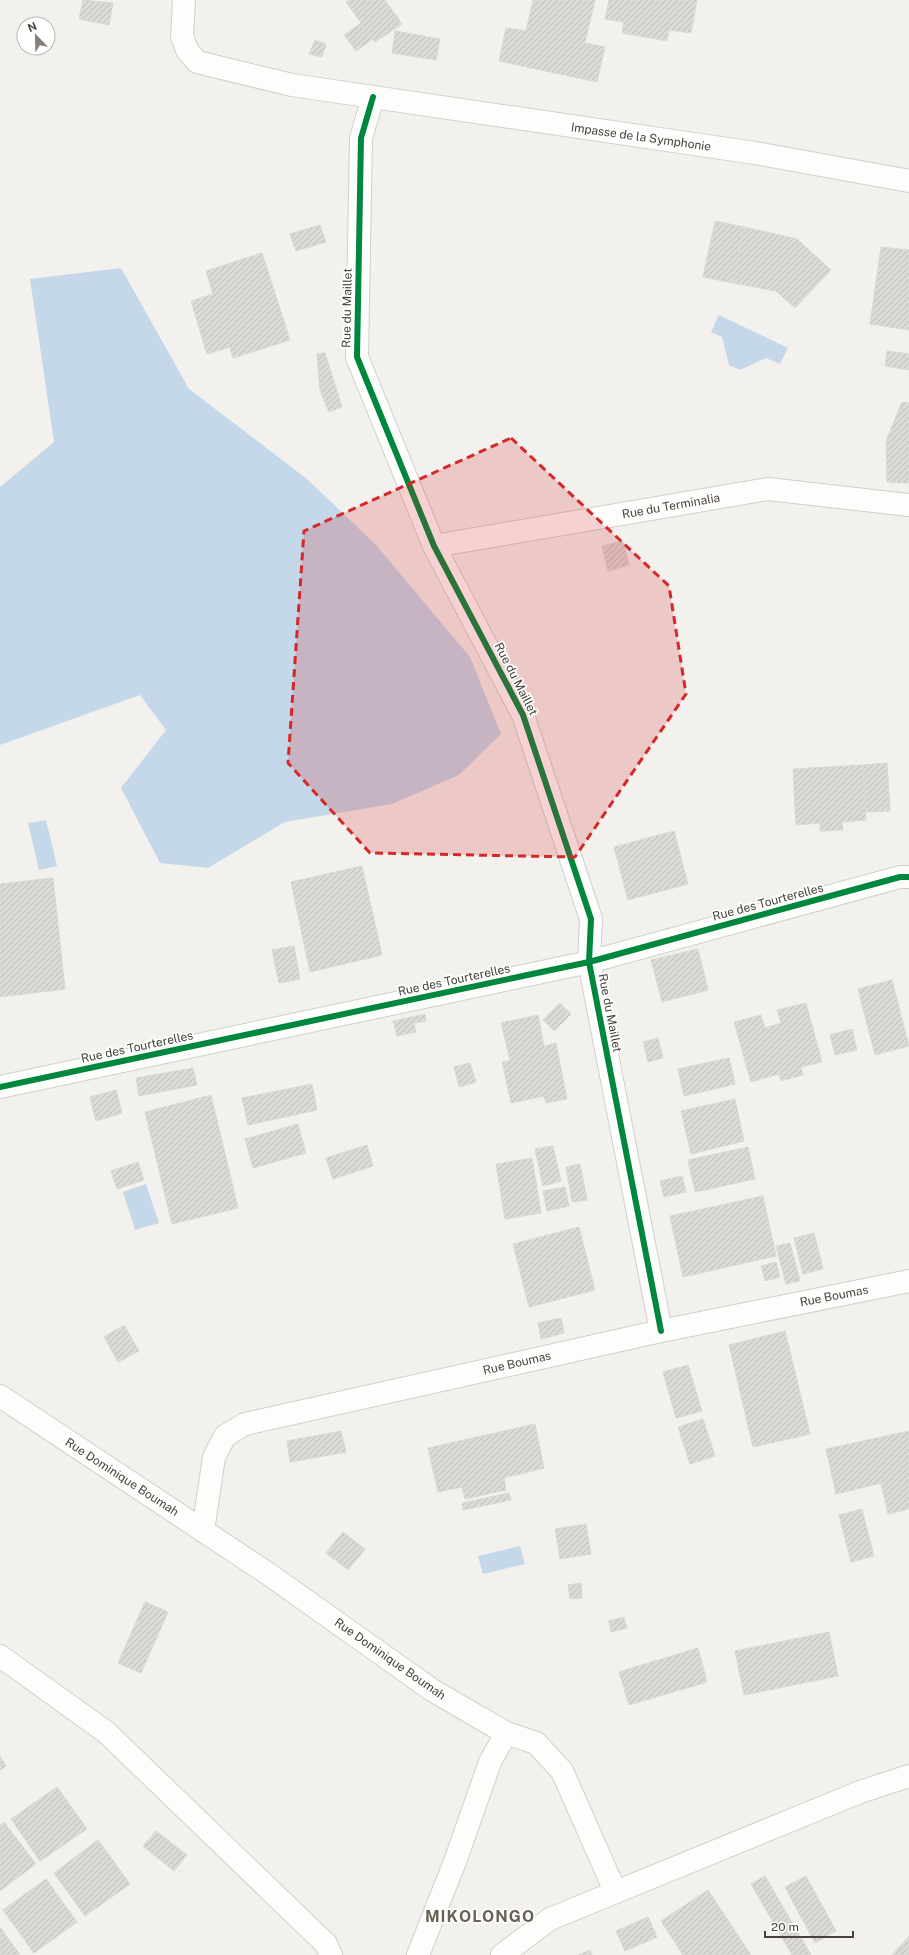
<svg xmlns="http://www.w3.org/2000/svg" width="909" height="1955" font-family="'Public Sans',sans-serif">
<style>
.water{fill:#c4d8ea}
.building{fill:url(#building-hatch);stroke:#dad8d4}
.lines{fill:none;stroke-linecap:round;stroke-linejoin:round}
.minor-casing{stroke:#d0cfcb;stroke-width:24}
.minor{stroke:#fdfdfc;stroke-width:22}
.cycleway-casing{stroke:#fff;stroke-width:8}
.cycleway{stroke:#00873e;stroke-width:6}
.marked{fill:#d62828;fill-opacity:0.2;stroke:#d62828;stroke-width:3;stroke-dasharray:8 5;stroke-linejoin:round}
.labels{text-anchor:middle;stroke-width:3.5;stroke-linejoin:round;paint-order:stroke}
.street-label{font-size:12px;fill:#48433a;stroke:#fff}
.district-label{font-size:16px;font-weight:bold;letter-spacing:1px;fill:#696253;stroke:#fff}
</style>
<defs>
<pattern id="building-hatch" width="6" height="6" patternUnits="userSpaceOnUse"><rect width="6" height="6" fill="#dbdad7"/><path d="M-1 1l2-2M0 6l6-6M5 7l2-2" fill="none" stroke="#bdbcb9"/></pattern>
</defs>
<rect width="100%" height="100%" fill="#f2f1ee"/>
<path class="water" d="M121,268l68,121 118,90 69,66 94,112 31,77 -42,41 -67,29 -107,18 -77,46 -48,-5 -39,-75 45,-58 -26,-35 -140,50v-258l54,-45 -24,-163z
M719,315l69,33 -8,16 -14,-6 -26,12 -11,-5 -7,-28 -11,-5z
M46,820l11,46 -18,4 -11,-47z
M146,1184l13,39 -24,7 -12,-38z
M520,1546l5,18 -42,10 -5,-18z"/>
<path class="building" d="M83,0l30,3 -4,22 -30,-6z
M348,0h37l17,24 -27,18 -29,-40z
M533,0h62l-10,43 20,4 -8,35 -98,-21 7,-33 20,3z
M609,0h88l-6,33 -22,-3 -2,11 -45,-8 2,-11 -19,-3z
M361,23l12,16 -17,12 -12,-16z
M395,31l45,8 -4,21 -44,-7z
M315,40l11,4 -4,13 -13,-3z
M715,221l29,6 -11,56 -30,-6z
M320,225l6,17 -30,9 -6,-17z
M744,227l53,12 34,31 -36,38 -19,-17 -43,-8z
M881,247l28,3v80l-39,-6z
M262,253l28,87 -57,18 -3,-11 -23,7 -16,-53 22,-7 -7,-23z
M887,351l22,3v16l-24,-4z
M325,353l17,54 -13,5 -9,-22 -3,-36z
M902,402l7,1v42l-23,-4z
M886,441l23,4v38l-22,-1z
M623,541l6,24 -21,6 -6,-25z
M887,763l3,48 -24,1 -3,-47z
M863,765l3,55 -24,2 1,8 -23,1v-8l-24,2 -3,-56z
M674,831l14,53 -60,16 -14,-53z
M362,866l20,89 -72,17 -19,-90z
M53,878l12,111 -65,8v-113z
M294,946l6,33 -21,4 -7,-33z
M698,949l10,41 -46,12 -11,-42z
M892,980l17,66 -34,9 -17,-66z
M560,1003l11,11 -17,17 -11,-11z
M806,1003l16,59 -21,5 2,8 -22,6 -2,-7 -28,8 -17,-60 27,-7 4,13 16,-5 -4,-13z
M425,1014l1,7 -12,2 2,9 -19,4 -4,-15z
M538,1015l6,31 12,-3 11,56 -21,4 -2,-7 -33,7 -9,-41 8,-2 -9,-37z
M852,1029l5,21 -22,5 -5,-20z
M658,1038l5,20 -15,4 -5,-20z
M729,1058l6,26 -51,12 -6,-27z
M470,1063l6,19 -17,5 -5,-20z
M193,1068l4,17 -58,11 -3,-18z
M312,1084l5,26 -69,15 -6,-27z
M116,1090l6,23 -26,8 -6,-24z
M211,1095l27,113 -66,16 -27,-112z
M735,1099l9,42 -53,13 -10,-43z
M298,1124l8,29 -53,15 -8,-29z
M367,1145l6,21 -40,13 -7,-21z
M553,1146l8,35 -18,5 -8,-37z
M748,1147l7,32 -60,13 -7,-32z
M532,1158l9,55 -36,6 -9,-55z
M138,1162l6,18 -27,9 -6,-18z
M580,1164l7,36 -15,2 -6,-35z
M682,1176l4,16 -22,5 -4,-16z
M565,1187l4,19 -22,5 -4,-20z
M763,1196l13,60 -93,21 -13,-61z
M579,1227l8,32 -66,16 -8,-31z
M814,1233l9,36 -20,5 -9,-36z
M790,1243l10,38 -14,3 -10,-38z
M587,1259l8,31 -66,17 -8,-32z
M776,1262l4,15 -15,4 -4,-15z
M561,1318l3,15 -23,6 -3,-16z
M124,1325l15,26 -21,11 -14,-25z
M785,1331l25,103 -57,13 -24,-102z
M688,1365l14,46 -26,7 -13,-46z
M703,1419l12,37 -25,8 -12,-37z
M535,1424l9,44 -40,10 2,12 -41,9 -3,-12 -24,5 -10,-44z
M341,1431l5,21 -56,10 -3,-21z
M909,1431v78l-21,5 -7,-31 -45,11 -10,-45z
M509,1493l2,7 -48,10 -1,-7z
M862,1509l12,47 -23,6 -12,-47z
M586,1524l5,30 -31,5 -5,-30z
M343,1532l22,17 -17,21 -22,-17z
M581,1583l1,15 -12,1 -2,-14z
M145,1602l23,10 -27,61 -23,-10z
M624,1617l3,11 -16,4 -2,-11z
M829,1632l9,44 -94,19 -9,-44z
M698,1648l9,34 -78,23 -10,-33z
M0,1756l6,10 -6,4z
M57,1787l30,42 -47,32 -29,-42z
M4,1822l32,42 -36,27v-66z
M156,1831l31,24 -13,16 -31,-25z
M98,1840l32,44 -45,32 -31,-43z
M765,1876l46,79h-19l-41,-71z
M806,1876l30,55 -21,12 -30,-56z
M46,1879l31,43 -43,31 -31,-43z
M708,1890l43,65h-68l-22,-34z
M648,1917l9,20 -32,14 -9,-20z
M0,1927l20,28h-20z
M909,1936v19h-17z
M590,1950l2,5h-14z"/>
<g class="lines">
<g class="minor-casing">
<path id="minor" d="M184,0l-2,36 5,14 10,12 95,23 463,68 154,28
M373,97l-12,41 -4,219 77,189 89,169 68,204 -2,43 72,369
M434,546l334,-57 141,16
M0,1087l589,-125 311,-85h9
M0,1396l270,179 162,115 74,43 30,10 26,28 53,120
M203,1531l11,-74 11,-21 20,-12 416,-93 248,-50
M0,1656l106,76 220,212 5,11
M418,1955l38,-96 34,-97 16,-29
M502,1955l48,-36 310,-127 49,-16"/>
</g>
<use href="#minor" class="minor"/>
<g class="cycleway-casing">
<path id="cycleway" d="M373,97l-12,41 -4,219 77,189 89,169 68,204 -2,43 72,369
M0,1087l589,-125 311,-85h9"/>
</g>
<use href="#cycleway" class="cycleway"/>
</g>
<path class="marked" d="M511,438l158,148 17,108 -111,163 -205,-4 -82,-90 16,-232z"/>
<g class="labels">
<g class="street-label">
<text transform="translate(641 137) rotate(8)" y="4">Impasse de la Symphonie</text>
<text transform="translate(347 308) rotate(-89)" y="4">Rue du Maillet</text>
<text transform="translate(671 506) rotate(-10)" y="4">Rue du Terminalia</text>
<text transform="translate(516 679) rotate(63)" y="4">Rue du Maillet</text>
<text transform="translate(768 902) rotate(-15)" y="4">Rue des Tourterelles</text>
<text transform="translate(454 980) rotate(-12)" y="4">Rue des Tourterelles</text>
<text transform="translate(610 1013) rotate(79)" y="4">Rue du Maillet</text>
<text transform="translate(137 1047) rotate(-12)" y="4">Rue des Tourterelles</text>
<text transform="translate(834 1296) rotate(-11)" y="4">Rue Boumas</text>
<text transform="translate(517 1363) rotate(-13)" y="4">Rue Boumas</text>
<text transform="translate(122 1477) rotate(33)" y="4">Rue Dominique Boumah</text>
<text transform="translate(390 1659) rotate(35)" y="4">Rue Dominique Boumah</text>
</g>
<g class="district-label">
<text x="480" y="1922">MIKOLONGO</text>
</g>
</g>
<g transform="translate(36 36) rotate(337)"><circle r="19" fill="#ffffff" stroke="#b6b4b0"/>
<path d="M0-3L7 15L0 10L-7 15Z" fill="#848079"/>
<text y="-6" font-size="11" font-weight="bold" text-anchor="middle" fill="#48433a">N</text>
</g>
<path d="M765 1931v6h88v-6" fill="none" stroke="#48433a" stroke-width="2"/>
<text x="771" y="1931" font-size="12" fill="#48433a" stroke="#ffffff" stroke-width="3" paint-order="stroke">20 m</text>
</svg>
